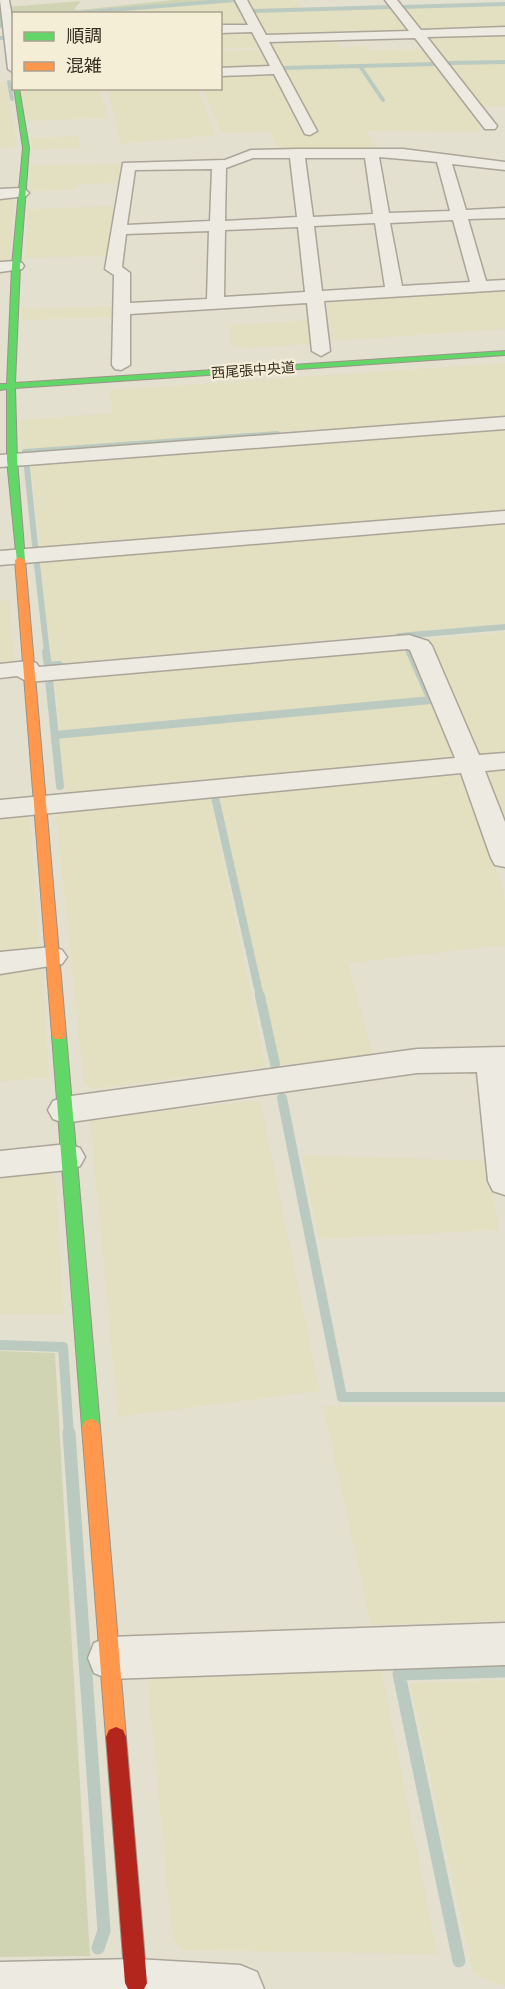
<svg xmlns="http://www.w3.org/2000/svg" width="505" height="1989" font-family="Georgia,'Noto Sans JP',serif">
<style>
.farmland{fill:#e3dfc1}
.green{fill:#d1d4b3}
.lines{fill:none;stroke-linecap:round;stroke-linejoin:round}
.stream-far4{stroke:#bacac1;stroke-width:4}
.stream-far3{stroke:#bacac1;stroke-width:6}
.stream-far2{stroke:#bacac1;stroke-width:8}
.stream-far1{stroke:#bacac1;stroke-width:10}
.stream{stroke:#bacac1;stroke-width:13}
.street-casing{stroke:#aaa598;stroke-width:3}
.fast-casing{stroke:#999488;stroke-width:2}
.slow-casing{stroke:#999488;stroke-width:2}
.jam-casing{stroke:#999488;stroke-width:2}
.street{fill:#eceae1;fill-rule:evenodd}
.fast{fill:#63d668;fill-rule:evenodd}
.slow{fill:#ff974d;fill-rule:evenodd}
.jam{fill:#b3261e;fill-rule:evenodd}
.labels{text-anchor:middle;stroke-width:4.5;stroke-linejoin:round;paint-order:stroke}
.far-street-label{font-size:14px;fill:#392e20;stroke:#f4eed7}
</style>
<rect width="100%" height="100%" fill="#e4e0d0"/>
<path class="farmland" d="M244,0h53l6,9 -54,1z
M233,1l15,25 -27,2 -1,-14h-151z
M505,5v26l-84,1 -20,-24z
M396,9l19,24 -150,5 -16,-25z
M250,30l9,17 -38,2 -1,-18z
M502,33l3,3v24l-60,2 -21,-26z
M334,38l7,10 25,-2 3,4 57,-1 12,14 -159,4 -12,-27z
M261,50l9,18 -49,2 -1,-19z
M505,62v44l-25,1 -33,-42z
M436,64l51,62h-7v6l-113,-1 10,19 -98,1 -9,-19 -49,1 -18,-44 17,-1 1,-15 138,-6 22,34 4,-1 -22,-33z
M7,81l10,66 -17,1v-66z
M21,89h79l8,29 -81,3z
M108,89h90l18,46 -95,9z
M78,136l3,12 -48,2 -2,-12z
M121,164l-3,19 -41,1 -1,6 -48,1 3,-26z
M14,196l-3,67 -11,3v-69z
M116,206l-7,50 -84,2 3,-49z
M505,291v38l-173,12 -5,-37 2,-3z
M113,306l1,11 -92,3v-11z
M308,320l3,24 -65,4 -15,-4v-19z
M505,363v53l-483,34 -3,-30 94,-7 -4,-23z
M505,430v83l-465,35 -9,-84z
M505,524v100l-453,40 -12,-103z
M10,600l4,62 -14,4v-65z
M505,632v122l-27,3 -51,-118z
M407,650l18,47 -365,34 -5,-50z
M434,702l21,52 -6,5 -383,36 -7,-58z
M505,769v57l-21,-51 7,-5z
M452,771l9,5 40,104 4,19v46l-157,18 25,93 -94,9 -60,-272z
M209,793l57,274 -173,22 -9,-5 -28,-271 8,-6z
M22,814l8,4 9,126 -7,7 -32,4v-139z
M32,966l11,6 6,105 -49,5v-112z
M260,1100l60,291 -202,26 -28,-297z
M302,1155l186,6 11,69 -180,9z
M48,1173l8,5 8,136h-64v-135z
M323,1406h182v215l-134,4z
M381,1666l56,288 -256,-4 -9,-15 -24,-251 10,-11z
M505,1680v306l-32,-12 -63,-291z"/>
<path class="green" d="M173,0h56l-216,15h-5l-1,-8 74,-6 -7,8 5,1z
M0,1351l55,2 35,603 -90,1z"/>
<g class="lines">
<path class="stream-far4" d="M402,7l103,-3
M250,11l141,-4
M62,14l173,-14 6,11
M0,17l1,9
M0,38h4
M447,63l58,-1
M360,66l23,34
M283,68l152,-4
M9,82l3,17"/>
<path class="stream-far3" d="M25,452l252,-18
M27,468l8,77
M37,564l10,89
M399,636l106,-9
M410,651l1,2"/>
<path class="stream-far2" d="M46,652l2,14 11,-1
M49,679l11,107
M55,735l376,-35 -21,-48
M215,797l45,200"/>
<path class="stream-far1" d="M260,996l15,68
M282,1098l60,299h163
M0,1345l63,2 6,88"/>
<path class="stream" d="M69,1433l35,498 -6,17
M459,1961l-60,-287 106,-3"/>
<g class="street-casing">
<path id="street" d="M0,0h9l5,28v45l-6,-4z
M235,0h12l19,35 143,-4 -24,-31h12l24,30 84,-3v8l-78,2 70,89 -2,3h-10l-70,-91 -146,4 48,89 -7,4 -5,-1 -31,-60 -54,2v-8l50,-2 -18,-34 -32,1v-8h28z
M297,149h106l102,13v8l-53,-6 14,46 39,-2v10l-37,1 18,62 19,-1v10l-181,11 6,50 -9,5 -9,-5 -5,-48 -177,11v51l-9,5 -6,-1 -3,-4 2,-90 -9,-6 18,-106 102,-3 26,-10zM379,157l58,5 13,49 -61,2zM253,158h37l7,59 -72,4 1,-53zM305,158h60l8,56 -60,3zM212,169l-2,52 -83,4 8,-55zM453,220l17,62 -68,4 -12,-63zM375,223l10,64 -63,4 -8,-65zM298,227l7,65 -81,5 1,-67zM209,231l-2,68 -77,4v-30l-8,-6 4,-33z
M21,188l5,2 3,3 -3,3 -26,3v-10z
M16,261l6,2 2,3 -2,3 -22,3v-10z
M505,417v12l-505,38v-12z
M505,511v12l-505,42v-14z
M409,635l19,6 4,5 47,109 26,-2v16l-20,2 20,51v45l-10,-2 -4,-7 -30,-85 -461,45v-18l455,-42 -45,-108 -3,-1 -379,33 -11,-6 -17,2v-14l28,-3 8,2 3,4z
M52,947l10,3 5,7 -5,7 -62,10v-22z
M505,1047v148l-12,-4 -5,-10 -11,-109 -60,1 -353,50 -11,-4 -5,-9 5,-9 11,-4 353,-48z
M68,1144l12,4 5,9 -5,9 -12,4 -68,7v-26z
M505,1623v42l-396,14 -15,-6 -6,-15 6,-15 15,-6z
M136,1959l104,6 17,7 7,17h-264v-27z"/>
</g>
<g class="fast-casing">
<path id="fast" d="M14,87l5,1 10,60 -9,118 -5,117 490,-32v4l-490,33 2,72 8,100 -8,2 -10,-102v-71l-7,1v-6h7l5,-118 11,-118z
M59,1030l5,1 2,4 34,392 -3,6 -6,2 -6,-2 -3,-6 -30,-392 2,-4z"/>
</g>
<g class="slow-casing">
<path id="slow" d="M20,557l5,3 41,475 -2,4h-10l-2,-4 -37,-475z
M91,1419l6,2 3,6 26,310 -3,7 -7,3 -7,-3 -3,-7 -24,-310 3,-6z"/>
</g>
<g class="jam-casing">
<path id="jam" d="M116,1727l7,3 3,7 21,246 -3,6h-16l-3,-6 -19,-246 3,-7z"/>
</g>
<use href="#street" class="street"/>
<use href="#fast" class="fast"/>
<use href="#slow" class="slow"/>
<use href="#jam" class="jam"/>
</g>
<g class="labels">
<g class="far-street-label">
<text transform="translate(253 370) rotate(-4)" y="5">西尾張中央道</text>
</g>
</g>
<rect x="12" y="12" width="210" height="78" fill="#f4eed7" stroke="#a9a18e" stroke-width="1.5"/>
<rect x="24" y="32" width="30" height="9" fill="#63d668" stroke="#a9a18e" stroke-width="1.5"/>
<text x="66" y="42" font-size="18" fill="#392e20">順調</text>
<rect x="24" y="62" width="30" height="9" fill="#ff974d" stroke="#a9a18e" stroke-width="1.5"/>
<text x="66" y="72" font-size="18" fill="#392e20">混雑</text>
</svg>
